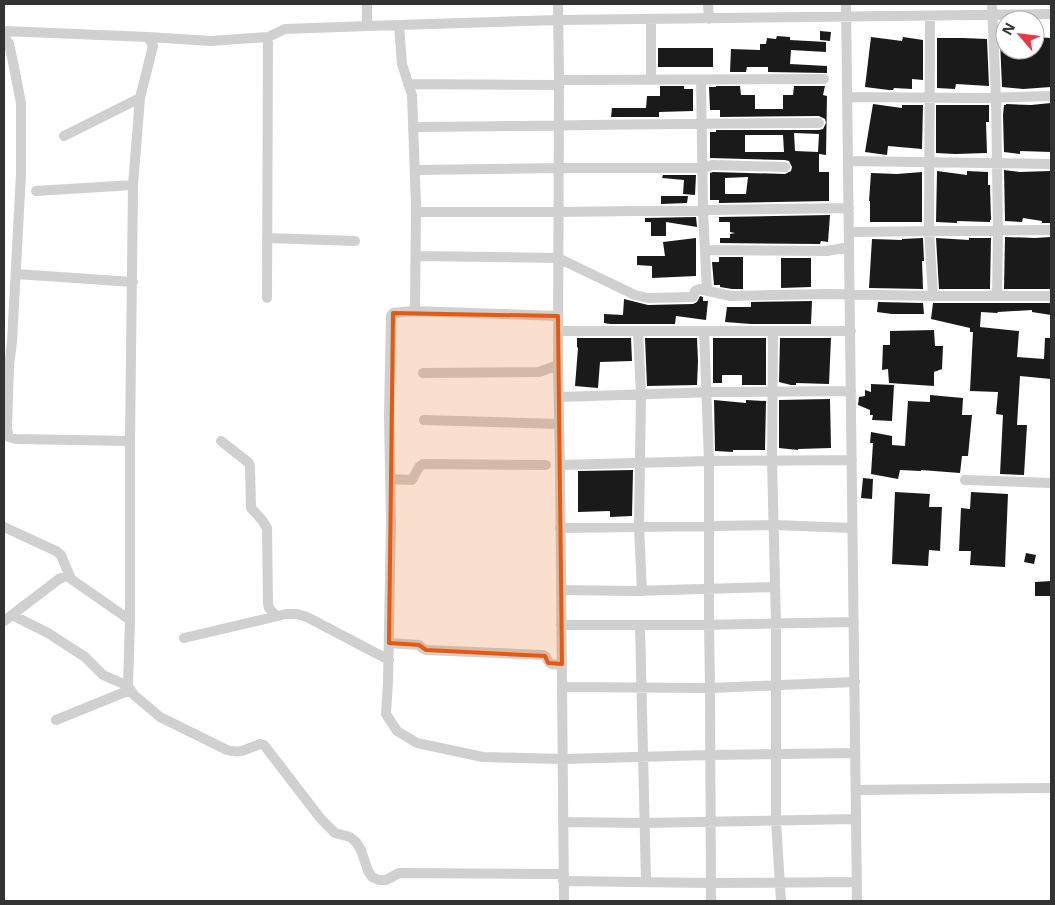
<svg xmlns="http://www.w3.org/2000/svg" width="1055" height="905" font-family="'Noto Sans',sans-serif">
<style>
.building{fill:#1a1a1a;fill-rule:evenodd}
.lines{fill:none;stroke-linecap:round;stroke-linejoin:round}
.minor{stroke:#d0d0d0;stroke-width:10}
.marked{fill:#e8590c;fill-opacity:0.2;stroke:#e8590c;stroke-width:4;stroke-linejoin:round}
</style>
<rect width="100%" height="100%" fill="#fff"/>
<path class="building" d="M820,31l11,1 -1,9 -10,-1z
M777,36l13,1v3l36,2v10l-35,-2 -1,14 37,2v7l-59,-1v-5h-21l-1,5h-16l1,-23 29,1v-6h6l1,-6 9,1z
M871,37l31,4 1,-4 20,3v40l-11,-1v10l-18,-1 -1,2h-4l-24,-3z
M1035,37l16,1v49l-28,2 -21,-2 -2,-47 5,1v9h30z
M937,38h26l24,1 2,47 -33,-2 -1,5 -18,-1z
M658,48h55v19h-55z
M660,86h24v3h9v22l-34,1v5h-48l1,-9h34l1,-12h13z
M716,86h24l1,9h14v14h28v-14h10l1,-9h31l-2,9 4,1 -1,59 -7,-1v18h10v29l-110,2v-3h-9v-27l3,-1 72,2 6,-3 1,-4 -3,-6 -4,-1 -75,-2v-26h6v-2h103l4,-1 3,-6 -1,-4 -6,-3 -99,1v-7h-10l-1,-23h7zM794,133l25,1 -1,18 -23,-1zM745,135h38l1,17h-39zM748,177l-2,17h-21v-16z
M1051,103v49l-31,-1v3l-16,-2 -1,-37 1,-10h2v-1l25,1z
M873,104l29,4v-3h21l-1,44 -34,-3 -1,9 -22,-3z
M936,105h53v17h-3l1,31 -32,1 -19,-1z
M1004,170l15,2 32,-1v52h-9v-2l-19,-3 -1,4 -17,-1z
M937,171l30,4v-4l21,1v13h2l1,35h-1v2l-33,-1v2l-21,-1z
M922,172v50h-52v-21h-1l2,-28 26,1z
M663,175h33l-1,20 -12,-1 1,-14 -22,-2z
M661,196h27l-1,7 -26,1z
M830,215l-2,27 -7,-1 -1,3 -100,-1v-5h10v-4l5,-1 -5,-1v-10h-11v-5z
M696,217l1,10 -31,-5v14h-15v-14h-6v-4z
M1005,237l30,1 16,-1v52h-47z
M696,238v38l-44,2v-12l-15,-1v-9h28l-2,-14z
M923,238l1,23h-2l1,28 -54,-1 3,-49 30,1v-1z
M936,238l33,2v-2h22l-1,51h-51z
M719,257h24v32h-11l-12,-2v-2h-6l-2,-23h7z
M781,258h30v29l-30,1z
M700,296l3,1v4h5l-2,19 -30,-4 -1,8h-65l-6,-1v-9l19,1 1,-16 24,6 45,-1 4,-2z
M812,301l-1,23h-60l-26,-2 2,-15h24v-5z
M878,302l45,1 1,11h-32l-15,-2z
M933,303h118v12l-19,-3v-2l-34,2 -1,1 -16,-1 -1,15 39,4 -2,26 27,2 1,-21h6v41l-31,-3 -3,49h10l-3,50 -24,-1 3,-59 -7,-1 2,-22 -28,-1 3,-59h-3v-4l-39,-9z
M934,330l1,16h8l-1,23 -8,3v14l-45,-3 -1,-14 -6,1 1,-25h7v-14z
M577,338h54l1,23 -32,1 -2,26 -23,-2 3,-38 -1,-1z
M645,338h52l1,23 -1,24 -50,1z
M713,338h53v47h-24v-10h-20v8h-9z
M780,338h51l-2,46 -33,-1v2h-5l-12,-3z
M871,384l23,1 -2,36 -20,-1 1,-5h-3v-5l-12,-5 1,-8 6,-1v-6l6,2z
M930,395l33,3 -1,17h10l-4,41h-6l-2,17 -39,-3v1l-21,-1 -2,9 -27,-5 2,-31h-3l1,-11 21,4v9l13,1 3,-45 22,1z
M830,399l1,49 -33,1v1l-19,-2v-48z
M714,400l32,3v-3l20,1 -1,49h-32v2l-18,-1z
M633,470l-1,46 -22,1v-6l-32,1v-41z
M863,478l10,1 -1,20 -11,-1z
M895,492l35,2 -1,13h13l-2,44 -11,-1 -1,16 -36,-2z
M971,492l37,2 -3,73 -35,-2 1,-14h-12l2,-43 9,1z
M1026,553l10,2 -2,9 -10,-2z
M1051,581v15h-16v-14z"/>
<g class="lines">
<path class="minor" d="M367,4v22l191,-6 493,-6
M558,4l1,76 -1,285 2,100 4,436
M708,4l1,15
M846,4l11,897
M992,4l4,94 2,133 -1,65
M930,16l-1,215 4,65
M399,25l3,39 10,31 4,110 -1,106
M4,31l144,6 63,4 57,-4 17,-8 82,-3
M4,36l5,8 4,18 8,41v71l-9,168 -3,24 -2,63 2,8 7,2 114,2
M148,37l5,9 -13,52 -7,87 -3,256v179l-2,66 6,9 26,22 67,33c15,4 19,-1 33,-6l4,1 57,74 14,14 15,4 6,5 5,8 7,21 4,6 7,3h7l13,-7 165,1
M559,80l265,-1
M651,80v-61
M701,80l2,130 4,81
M408,84l151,1
M847,97l133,1 71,-2
M413,127c136,-1 271,-4 406,-4
M64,136l76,-38
M848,161l203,3
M415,170l144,-2h144l9,-3 73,2
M36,191l97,-6
M416,212h142l291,-4
M849,232l202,-2
M267,238l88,3
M705,250l122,1 22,-4
M416,256l142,2 77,37 13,3 45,-1 2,-6 4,-2 32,7 96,-2 106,2h118
M16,274l117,8
M267,298l1,-261
M558,316l-146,-5 -19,2 -2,3 -2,100 2,106 -3,160 -2,32 11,17 20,12 66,14 80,2 147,-4 145,-2
M558,331h293
M638,331l3,64 -2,132 3,64
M704,331l5,130v164l1,63 1,213
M773,331l-1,129 4,164v197l5,80
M423,373l116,-1 19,-7
M559,397l155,-5 137,-1
M424,420l135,4
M221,441l28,22 1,4 1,41 11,12 5,8 1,75 1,5 7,8
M560,465l149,-4 143,-1
M390,479l22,1 7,-13 4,-3 123,1
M965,480l86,3
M4,527l52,24 5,4 10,24 59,41
M560,528l214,-3 78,3
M561,590l72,1 142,-4
M12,615l36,18 37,24 18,18 25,11
M4,621l55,-42 10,-4
M561,625h141l152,-3
M640,625l6,257
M184,638l102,-24h11l10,3 82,43
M389,643l30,2 3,3 4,2 117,5 3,2c4,9 6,8 16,7
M562,687l148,1 145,-6
M56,720l74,-30
M856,790l195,-2
M563,822l81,1 212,-4
M563,881l148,2 146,-1"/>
</g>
<path class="marked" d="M393,313l165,3 4,348 -14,-1 -3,-7 -119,-6 -7,-5 -30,-2z"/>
<rect width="1055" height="905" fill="none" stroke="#333333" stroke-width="10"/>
<g transform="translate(1020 35) rotate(298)"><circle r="24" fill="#ffffff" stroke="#adadad"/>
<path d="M0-4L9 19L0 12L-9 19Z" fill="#e63946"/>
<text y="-8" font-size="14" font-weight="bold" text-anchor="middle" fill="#333333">N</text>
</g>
</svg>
